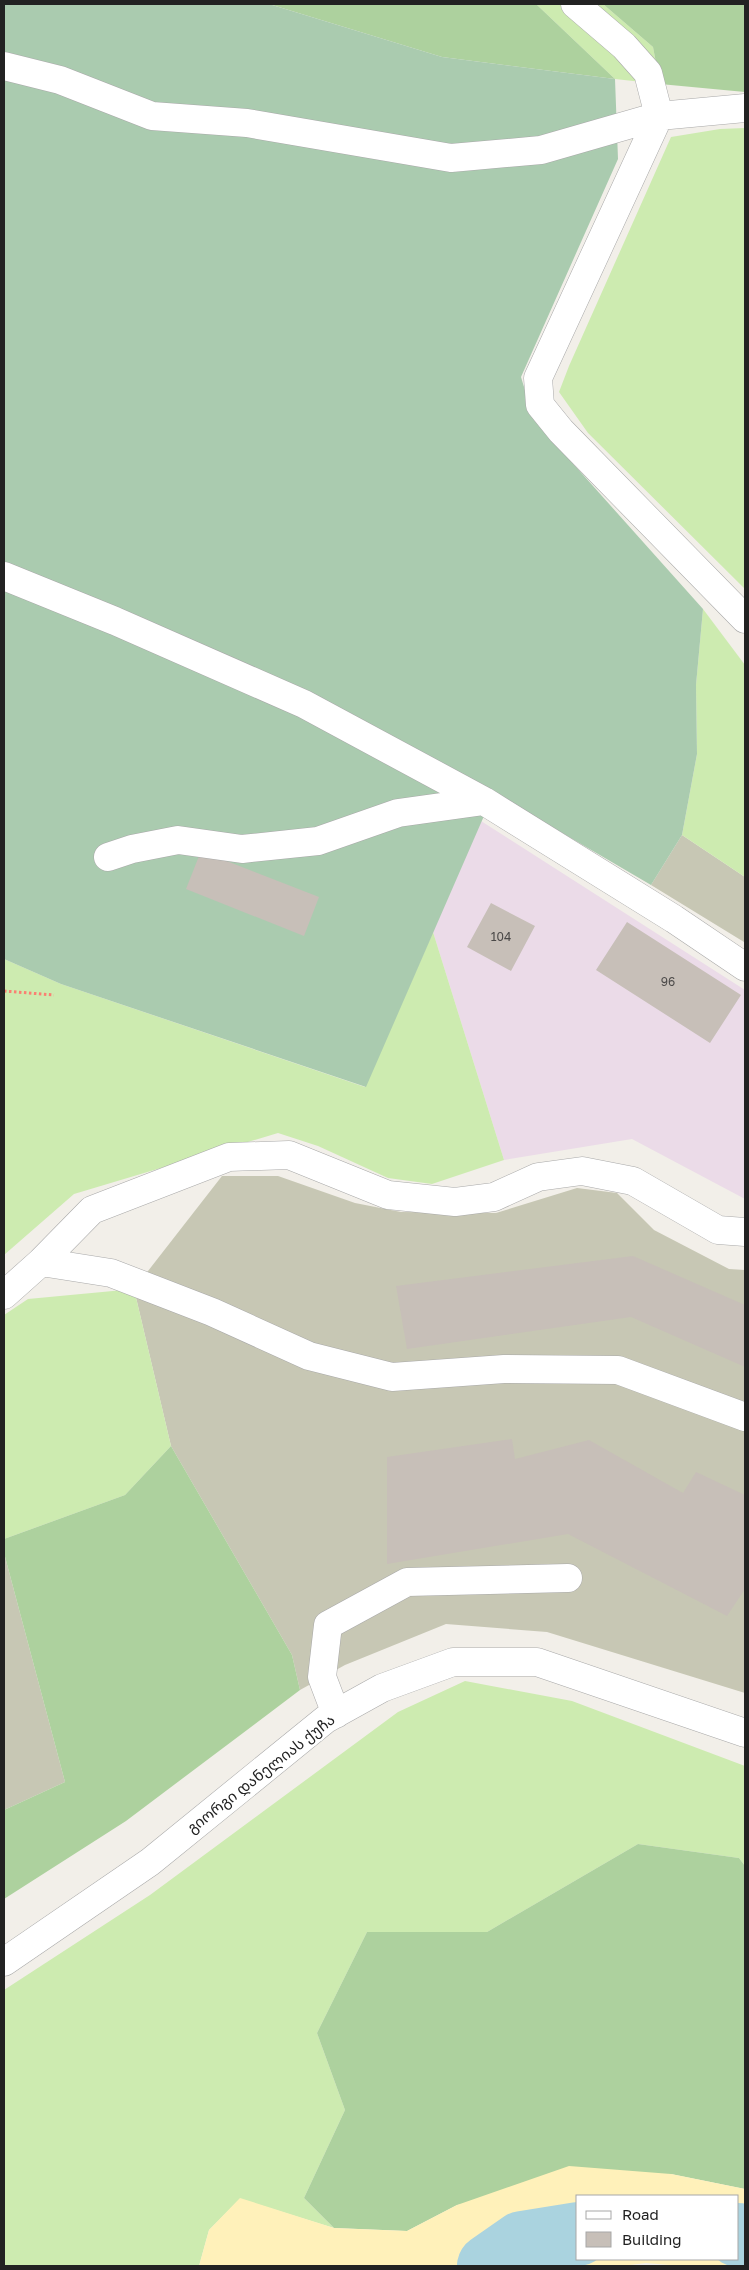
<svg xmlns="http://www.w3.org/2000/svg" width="749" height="2270" font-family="'Golos Text','Noto Sans Georgian',sans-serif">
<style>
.industrial{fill:#ebdbe8}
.construction{fill:#c7c7b4}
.grass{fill:#cdebb0}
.forest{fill:#add19e}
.sand{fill:#fff1ba;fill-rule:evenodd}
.cemetery{fill:#aacbaf}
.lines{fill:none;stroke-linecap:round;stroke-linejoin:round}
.river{stroke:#aad3df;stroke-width:64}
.building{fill:#c7bfb8}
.minor-casing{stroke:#a9a9a9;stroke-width:29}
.path{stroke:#fa8072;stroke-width:3;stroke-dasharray:2.5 2.5;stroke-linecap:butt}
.minor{stroke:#fff;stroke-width:28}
.labels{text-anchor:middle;stroke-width:4.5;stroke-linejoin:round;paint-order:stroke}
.number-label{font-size:12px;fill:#4b4948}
.street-label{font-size:15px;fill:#222;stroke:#fff}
</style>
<rect width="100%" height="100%" fill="#f2efe9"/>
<path class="industrial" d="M481,821l264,169v209l-113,-60 -128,21 -71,-228z"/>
<path class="construction" d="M682,835l63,42 -1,65 -93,-57z
M222,1176h56l77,27 46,9 95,1 81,-25 40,5 37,37 75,39 16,1v423l-198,-61 -101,-8 -101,41 -45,25 -8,-35 -121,-209 -37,-157z
M4,1553l61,229 -61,28z"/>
<path class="grass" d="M536,4h67l50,43 7,37 -45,-5z
M745,128v461l-157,-156 -29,-41 10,-26 102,-229 49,-8z
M703,609l42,56v212l-63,-42 15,-81 -1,-69z
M433,932l71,228 -72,24 -44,-6 -70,-32 -40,-13 -204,61 -70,61v-296l57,25 304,103z
M134,1289l37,157 -46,49 -121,44v-224l24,-16z
M465,1681l107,20 173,65v100l-6,-8 -101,-14 -151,88h-120l-50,101 28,77 -41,88 30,30 -94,-29 -31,31 -10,36h-195v-276l146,-95 248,-183z"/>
<path class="forest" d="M269,4h267l79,75 -173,-22z
M603,4h142v88l-85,-8 -7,-37z
M171,1446l121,209 8,35 -174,131 -122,78v-89l61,-28 -61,-229v-14l121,-44z
M638,1844l101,14 6,8v323l-74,-15 -214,31 -50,26 -73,-3 -30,-30 41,-88 -28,-77 50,-101h120z"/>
<path class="sand" d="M569,2166l102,8 74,15v77h-64l-35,-3 -24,3h-423l10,-36 31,-32 94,30 73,3 50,-26zM578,2196h160v63h-160z"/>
<path class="cemetery" d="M4,4h265l173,53 173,22 3,80 -97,218 13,43 169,189 -7,76 1,69 -15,81 -31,50 -157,-92 -128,294 -305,-103 -57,-25z"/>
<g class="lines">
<path class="river" d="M738,2235l7,1
M489,2266l33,-23 56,-9"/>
</g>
<path class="building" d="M201,851l118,46 -15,39 -118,-47z
M491,903l44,23 -24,45 -44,-24z
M627,922l114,73 -31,48 -114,-73z
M633,1256l112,49v62l-114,-50 -224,32 -11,-63z
M512,1439l3,20 74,-19 94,53 13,-21 49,23v94l-18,27 -159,-82 -181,30v-107z"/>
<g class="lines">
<g class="minor-casing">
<path id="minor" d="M575,4l49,42 24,27 11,43 -121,262 2,27 21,26 184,188
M4,66l56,14 92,36 95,7 204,35 90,-8 118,-34 86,-8
M4,576l111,45 189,83 180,97 190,118 71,48
M108,857l24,-8 46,-9 64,9 76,-8 80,-28 86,-12
M41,1262l70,11 101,39 97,44 83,21 112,-8 114,1 127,47
M4,1295l37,-33 51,-52 137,-53 60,-2 99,40 67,7 39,-5 44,-20 44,-6 51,10 85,49 27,2
M336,1714l-14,-37 6,-52 79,-43 161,-4
M4,1962l146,-100 176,-143 56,-31 71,-26h84l208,71"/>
</g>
<path class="path" d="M4,991l50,4"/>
<use href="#minor" class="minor"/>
</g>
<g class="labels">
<g class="number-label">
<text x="501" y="941">104</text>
<text x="668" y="986">96</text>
</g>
<g class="street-label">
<text transform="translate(261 1774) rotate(-38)" y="5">გიორგი დანელიას ქუჩა</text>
</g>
</g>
<rect width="749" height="2270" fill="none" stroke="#222222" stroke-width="10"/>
<rect x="576" y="2195" width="162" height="65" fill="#ffffff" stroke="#a7a7a7"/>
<rect x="586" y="2211" width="25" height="8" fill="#ffffff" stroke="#a7a7a7"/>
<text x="622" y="2220" font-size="15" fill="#222222">Road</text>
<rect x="586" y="2232" width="25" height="15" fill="#c7bfb8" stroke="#a7a7a7"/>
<text x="622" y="2245" font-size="15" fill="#222222">Building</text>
</svg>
